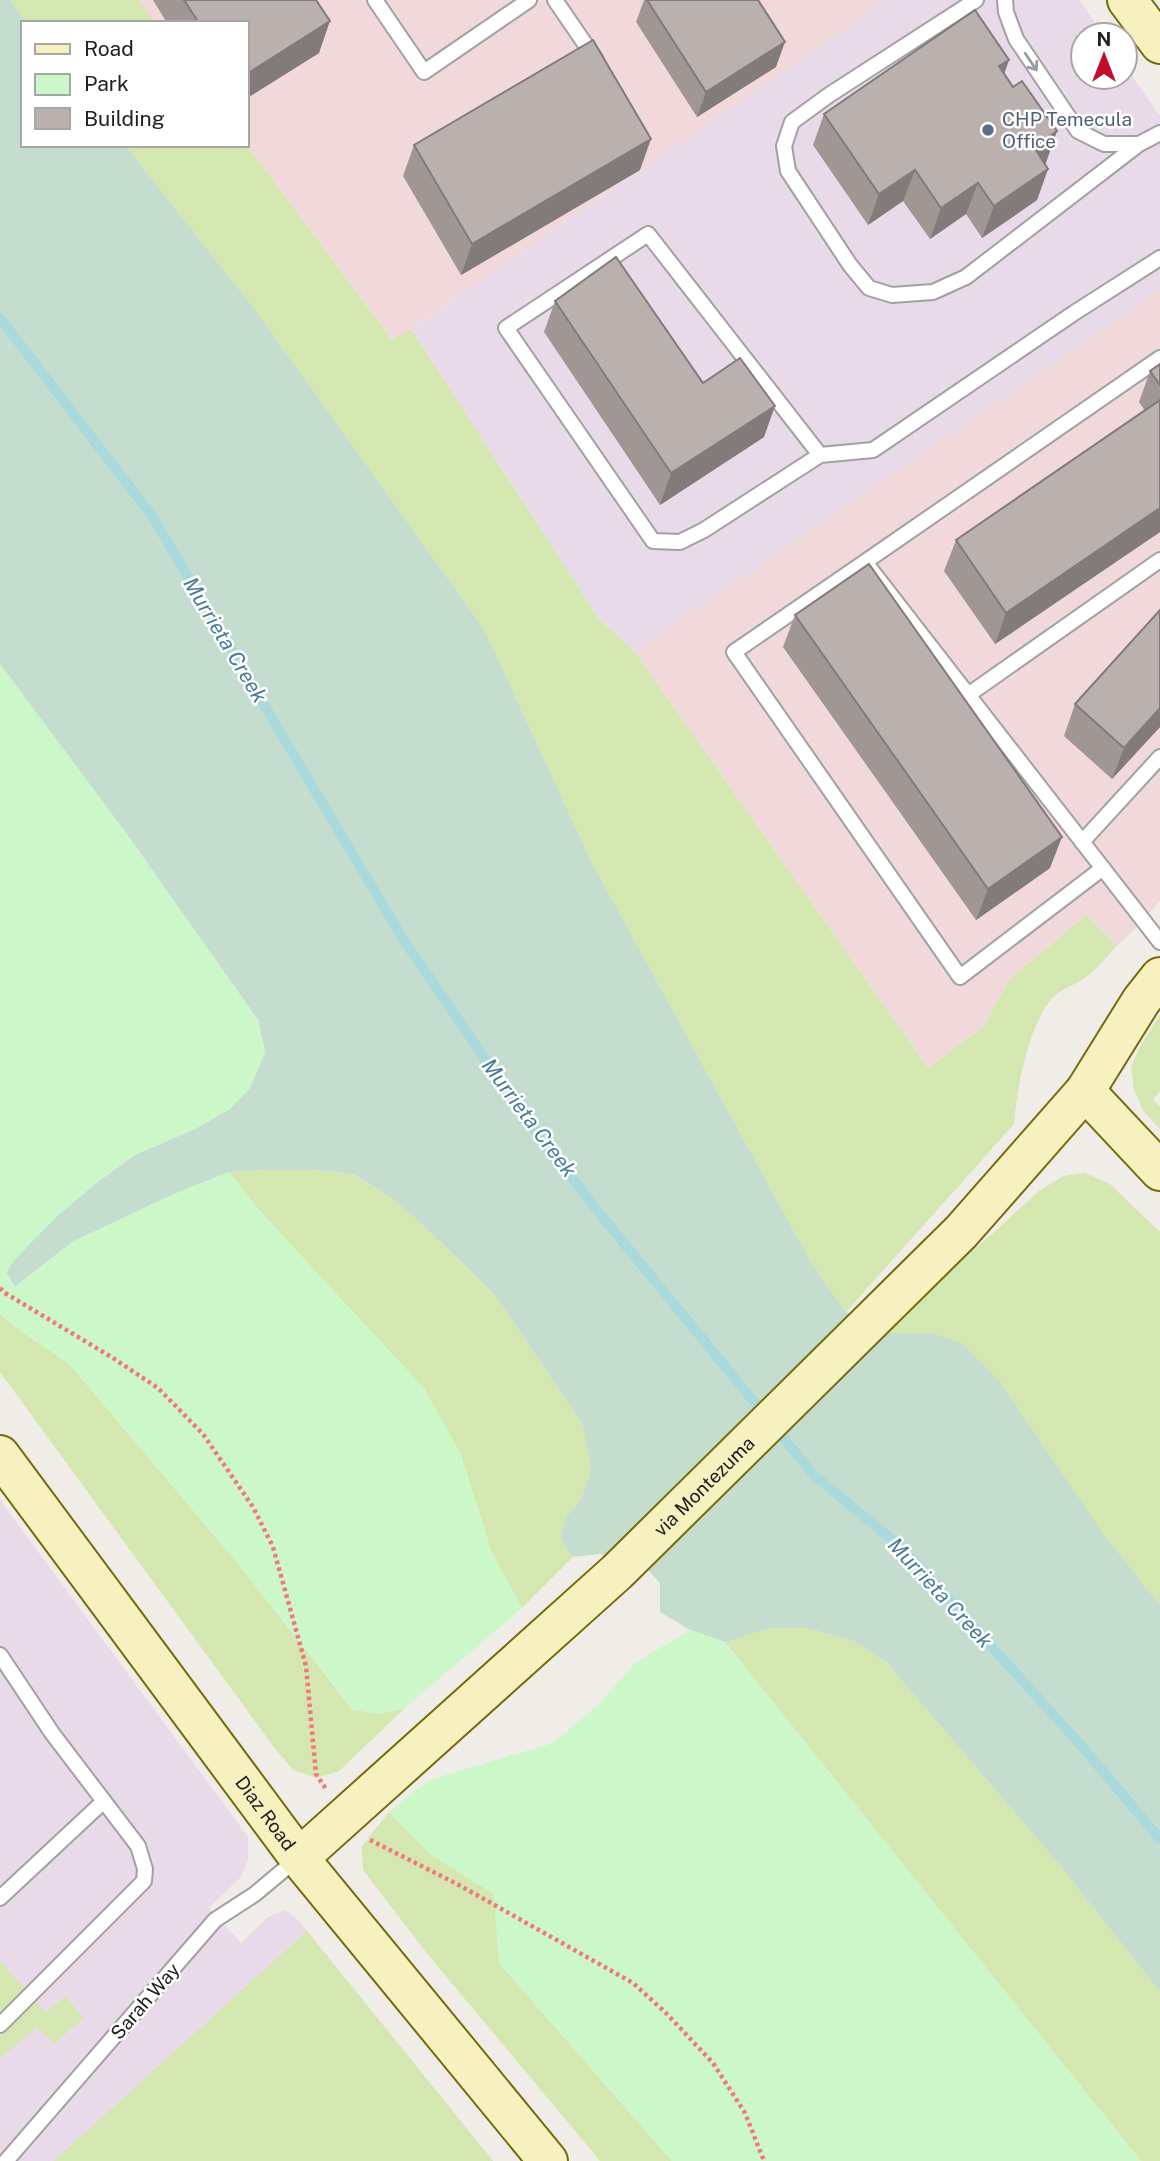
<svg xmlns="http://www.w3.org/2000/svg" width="1160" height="2161" font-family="'Public Sans',sans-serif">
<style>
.commercial{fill:#f0d8db}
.industrial{fill:#e9dae9}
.grass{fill:#d5e7b0}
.wetland{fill:#c5ddce}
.park{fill:#ccf7c8}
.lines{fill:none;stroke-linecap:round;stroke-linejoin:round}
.stream{stroke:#aad9db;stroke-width:10}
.lane-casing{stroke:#a1a1a1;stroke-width:18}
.secondary-casing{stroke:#746c0b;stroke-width:42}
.path{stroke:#f3767f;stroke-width:4.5;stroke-dasharray:3.5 3.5;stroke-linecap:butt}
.lane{stroke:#fff;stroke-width:14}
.secondary{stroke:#f7f0bf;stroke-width:38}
.wall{fill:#a09795}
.shaded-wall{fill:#827b79}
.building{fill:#bab0ad;stroke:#827b79;stroke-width:2}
.oneway{stroke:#9b9b9b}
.service-dot{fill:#5c6f8a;stroke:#fff;stroke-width:2.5}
.labels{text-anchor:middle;stroke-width:5;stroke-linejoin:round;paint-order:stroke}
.service-label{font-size:19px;fill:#4e5e75;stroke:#fff;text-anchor:start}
.street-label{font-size:19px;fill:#202020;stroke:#fff}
.water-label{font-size:21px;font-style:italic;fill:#477c95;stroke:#fff}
</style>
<rect width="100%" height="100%" fill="#f0ece7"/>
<path class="commercial" d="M139,0h749l-495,341 -146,-196v-122h-92z
M1160,290v611l-19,22 -24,23 -31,-31 -76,64 -27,48 -55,41 -294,-417z"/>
<path class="industrial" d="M888,0h191l25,35h-21v42h42v-11l35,50v174l-526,361 -35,-32 -188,-290z
M0,1500l248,337v22l-7,18 -32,31 32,35 27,-26 17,-7 14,11 194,240h-493z"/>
<path class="grass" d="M10,0h129l16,23h-127z
M125,145h122l145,195 19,-11 188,290 35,32 294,417 55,-41 27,-48 76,-64 31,31c-11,11 -22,26 -35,34 -8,5 -17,8 -24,13 -28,21 -42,98 -44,131l-168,188 -32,-45 -29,-52 -193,-352 -108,-234 -228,-318z
M1160,1015v76l-7,8 7,8v22l-16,-17 -10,-22 -3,-24 10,-21z
M263,1170h53l37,4 36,22 31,26 75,73 87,128 9,45 -9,30 -17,20 -4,21 12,18 -51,51 -31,-57 -13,-43 -140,-212 -78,-85 -31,-39z
M1085,1173l25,11 50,48v373l-58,-73 -172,-199h-41l-8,-3 67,-68 22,-10 12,-9 57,-52 24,-15z
M0,1314c20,20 48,33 71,52l164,194 117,149 26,5 27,-6 -66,63 -22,7 -24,-8 -17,-20 -276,-378z
M772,1628h34l46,12 34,22 172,201 102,129v169h-19l-416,-519z
M389,1812l41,42 64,40 5,69 173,198h-72l-171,-205 -66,-86 -1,-24z
M307,1931l186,230h-439z
M0,1961l46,52 19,-17 19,22 -30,26 -17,-17 -37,32z"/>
<path class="wetland" d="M0,0h10l18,23h-5v122h102l131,166 228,318 108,234 193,352 29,52 32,45 43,21h41l32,10 37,38 103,151 58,73v387l-102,-129 -172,-201 -34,-22 -46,-12h-34l-47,14 -35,-12 -30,-18v-29l-22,-24 -38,-5 -27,3 -12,-18 4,-21 17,-20 9,-30 -9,-45 -87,-128 -75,-73 -31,-26 -35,-22 -38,-4h-53l-34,2 -57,23 -100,47 -57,45 -9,-15 9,-13 42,-43 38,-32 40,-29 60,-26 35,-20 35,-57 -7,-32 -132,-187 -126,-169z"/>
<path class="park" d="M0,664l126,169 132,187 7,33 -16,37 -19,19 -35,20 -60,26 -40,29 -38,32 -42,43 -9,14 9,14 57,-45 100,-47 57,-23 31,39 164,177 37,66 30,97 31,57 -117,100 -27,6 -25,-5 -118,-149 -164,-194c-23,-19 -51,-32 -71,-52z
M690,1630l35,12 416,519h-469l-173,-198 -5,-69 -64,-40 -41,-42 40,-32 124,-37 47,-40 35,-40z"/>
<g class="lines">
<path class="stream" d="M0,318l152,198 251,423 122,178 75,97 165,201
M774,1427l40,48 89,74 176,194 81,96"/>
<g class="lane-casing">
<path id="lane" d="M375,0l49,72 105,-72
M555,0l41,60
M976,0l-147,95 -37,27 -8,24 4,25 62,94 19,23 23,7 41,-3 33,-15 173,-133
M1005,0l1,12 10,27 62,92 26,13h35l21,-11
M1160,358l-295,204 295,380
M820,455l-172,-221 -142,94 147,213 27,1 24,-12 116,-75 53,-5 201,-137 86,-55
M865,562l-131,90 226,325 143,-109
M968,695l192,-135
M1082,842l78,-85
M0,1655l52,78 86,113 7,23 -1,12 -144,144
M0,1898l104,-97
M6,2161l209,-241 40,-26 43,-36"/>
</g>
<g class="secondary-casing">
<g id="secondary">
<path d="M1127,0l33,44"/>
<path d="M1085,1091l75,80"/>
<path id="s1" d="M0,1455l299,403 249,303"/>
<path id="s2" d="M299,1858l318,-286 344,-340 124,-141 56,-90 19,-24"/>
</g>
</g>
<path class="path" d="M0,1288l5,5 108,65 45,30 45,46 50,73 20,40 33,119 10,108 10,15
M370,1840l89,45 174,98 33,30 47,50 32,50 19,48"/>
<use href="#lane" class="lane"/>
<use href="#secondary" class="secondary"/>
</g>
<path class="wall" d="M153,0h163l3,53 -72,45v-75h-80z
M644,0h114l18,67 -79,50 -61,-95z
M1009,60l-5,14 42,89h-2l4,6 -11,31 -55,38 -16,-24 -36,25 -27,-38 -35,24 -55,-80 11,-31z
M414,145l226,25 -179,105 -58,-99z
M555,301l148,82 61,54 -104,68 -116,-173z
M1160,364v168l-165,112 -51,-73 12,-31 189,-129 -6,-9 11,-31z
M1160,610v117l-48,52 -48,-43 11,-32z
M795,615l255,253 -74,52 -193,-273z"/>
<path class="shaded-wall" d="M330,21l-11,32 -72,45v-24z
M785,42l-9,25 -79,50 9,-25z
M1009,60l-11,31 1,-25z
M1057,131l-11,32 -24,16 12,-32z
M651,139l-11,31 -179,105 11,-31z
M1048,169l-11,31 -55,38 12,-32z
M915,170l-12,31 -35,24 11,-31z
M978,183l-12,31 -36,25 11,-31z
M775,406l-11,31 -104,68 11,-32z
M1160,508v24l-165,112 11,-31z
M1160,708v19l-48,52 12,-31z
M1062,837l-12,31 -74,52 12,-31z"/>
<path class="building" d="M184,0h132l14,21 -83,53v-51h-48z
M647,0h111l27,42 -79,50z
M975,10l34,50 -10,6 14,21 9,-6 35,50 -23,16 14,22 -54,37 -16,-23 -37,25 -26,-38 -36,24 -55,-80z
M593,40l58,99 -179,105 -58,-99z
M616,257l87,126 37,-25 35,48 -104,67 -116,-172z
M1160,364v21l-10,-14z
M1160,400v108l-154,105 -50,-73z
M869,564l193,273 -74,52 -193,-274z
M1160,610v98l-36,40 -49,-44z"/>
<defs><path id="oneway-shaft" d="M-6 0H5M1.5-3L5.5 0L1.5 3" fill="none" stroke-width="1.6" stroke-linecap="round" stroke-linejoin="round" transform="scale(1.75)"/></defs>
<use class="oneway" href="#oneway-shaft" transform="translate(1031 62) rotate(56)"/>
<circle class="service-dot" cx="988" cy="130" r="7"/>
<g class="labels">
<g class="service-label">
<text x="1002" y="126">CHP Temecula<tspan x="1002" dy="22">Office</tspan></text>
</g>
<g class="street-label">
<text dy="7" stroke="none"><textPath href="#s2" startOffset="550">via Montezuma</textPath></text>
<text dy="7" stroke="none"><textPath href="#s1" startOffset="446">Diaz Road</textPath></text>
<text transform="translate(145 2001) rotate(-49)" y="7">Sarah Way</text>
</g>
<g class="water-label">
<text transform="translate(225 640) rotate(59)" y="7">Murrieta Creek</text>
<text transform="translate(529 1118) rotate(53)" y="7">Murrieta Creek</text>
<text transform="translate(940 1593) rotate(47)" y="7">Murrieta Creek</text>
</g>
</g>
<rect x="21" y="21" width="228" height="126" fill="#ffffff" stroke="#a6a6a6" stroke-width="2"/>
<rect x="35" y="44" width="35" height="10" fill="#f7f0bf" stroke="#a6a6a6" stroke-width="2"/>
<text x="84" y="56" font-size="21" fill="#202020">Road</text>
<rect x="35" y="74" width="35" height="21" fill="#ccf7c8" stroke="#a6a6a6" stroke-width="2"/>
<text x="84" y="91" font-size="21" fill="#202020">Park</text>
<rect x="35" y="108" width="35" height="21" fill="#bab0ad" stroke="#a6a6a6" stroke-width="2"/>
<text x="84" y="126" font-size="21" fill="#202020">Building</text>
<g transform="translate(1104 56)"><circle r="33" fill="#ffffff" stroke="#a6a6a6" stroke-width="2"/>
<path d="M0-5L12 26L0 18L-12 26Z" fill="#c60b2c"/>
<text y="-10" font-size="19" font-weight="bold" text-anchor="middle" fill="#202020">N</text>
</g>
</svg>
